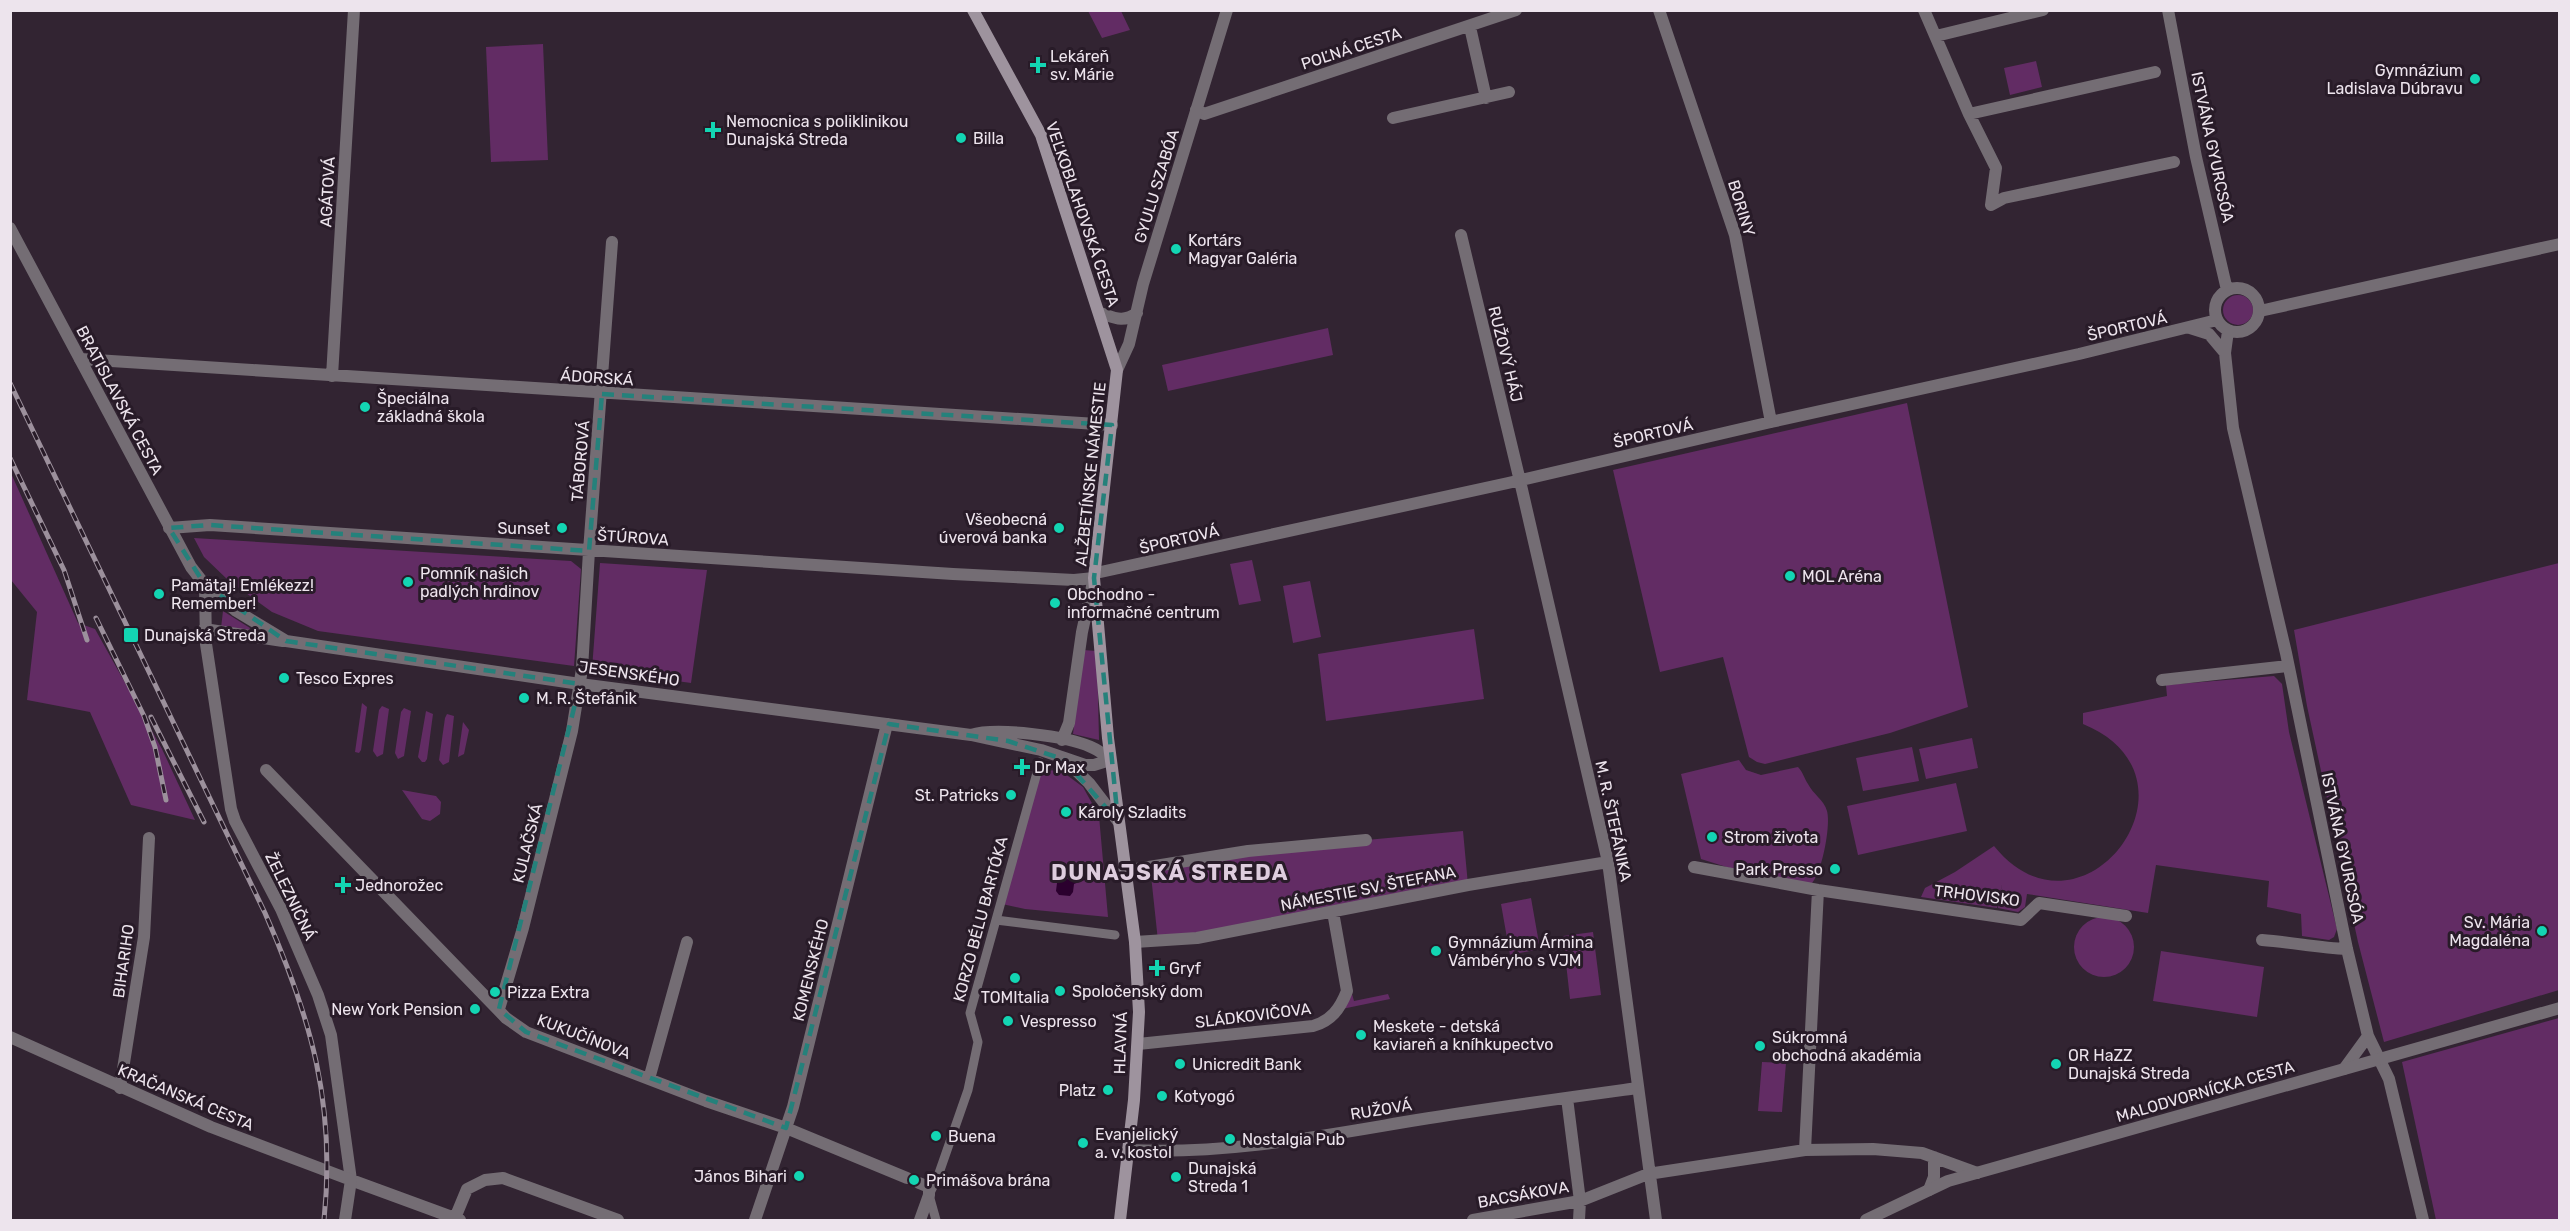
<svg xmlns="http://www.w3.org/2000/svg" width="2570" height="1231" font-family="Rubik,sans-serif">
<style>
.green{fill:#622c64}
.water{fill:#2b002e}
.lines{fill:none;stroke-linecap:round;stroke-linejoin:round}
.pedestrian{stroke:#746d74;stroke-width:9}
.minor{stroke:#746d74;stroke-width:12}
.tertiary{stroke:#746d74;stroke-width:12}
.secondary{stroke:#9e939e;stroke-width:12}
.rail-casing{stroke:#9c909c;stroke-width:5}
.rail{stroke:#281b28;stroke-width:3;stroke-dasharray:9;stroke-linecap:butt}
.marked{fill:none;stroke:#25817b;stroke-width:4.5;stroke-dasharray:12 8;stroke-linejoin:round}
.poi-dot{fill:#13d5b3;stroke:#281b28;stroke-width:2}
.labels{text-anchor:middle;stroke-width:6;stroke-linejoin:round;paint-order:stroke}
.street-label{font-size:16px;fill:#ede4ed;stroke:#281b28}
.poi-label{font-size:16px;fill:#ede4ed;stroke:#281b28;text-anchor:start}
.district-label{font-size:22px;font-weight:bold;letter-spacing:1.5px;fill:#decdde;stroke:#281b28}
</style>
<rect width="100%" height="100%" fill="#322432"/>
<path class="green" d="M1088,11h33l9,19 -28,8z
M543,44l5,116 -57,2 -5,-115z
M2036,61l6,26 -32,8 -6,-27z
M2223 310a15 15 0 1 1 30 0a15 15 0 1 1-30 0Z
M1328,328l5,27 -165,36 -6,-26z
M1907,403l61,304 -78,26 -125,31 -8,-2 -8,-5 -26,-100 -63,15 -47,-202z
M10,471l68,152 17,6 67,120 33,71 -64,-15 -41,-93 -63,-12 10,-88 -26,-32z
M194,538l377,23 10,8 -7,97 -256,-35 -46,-19 -44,-32 -24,-23z
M1252,560l9,41 -22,4 -9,-41z
M600,563l107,7 -16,113 -99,-14z
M2559,563v427l-175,52 -26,-100 -51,-236 -13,-76z
M1310,581l11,56 -28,6 -10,-57z
M223,611l27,17 -1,3 -28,-3z
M1474,629l10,70 -158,22 -8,-67z
M1083,650l14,1 2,89 -26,-6z
M2274,676l8,8 7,48 48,197 -3,8 -5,3 -27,-4 -1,-22 -34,-7 2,-26 -113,-16 -8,48 -121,-19 -2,13 -7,5 -20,-4 4,-24 -5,24 -76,-11 4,-9 30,-16 39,-26c88,109 221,-68 89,-122v-11l84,-17 -1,-11z
M362,703l5,4 -6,43 -2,3 -4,-1z
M382,706l7,3 -6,45 -6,3 -4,-6 6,-41z
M404,708l7,3 -7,45 -6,3 -3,-6 6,-41z
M426,711l7,3 -6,45 -2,3h-3l-4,-5z
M447,714l7,2 -5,46 -6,3 -4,-5 6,-42z
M463,722l6,8 -5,24 -6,3z
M1972,738l6,30 -52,11 -7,-30z
M1912,747l7,34 -56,10 -7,-33z
M1739,760l7,10 15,5 37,-8c5,5 6,11 10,17 5,10 16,16 19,27 4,14 -5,63 -16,73l-75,-14 -35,-11 -20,-85z
M1060,770l23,17 16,29 9,101 -83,-8 -23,-5 38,-133z
M1956,783l11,48 -109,24 -11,-49z
M402,790l34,6 5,6 -1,12 -10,7 -8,-2z
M1463,831l5,54 -310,56 -8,-75 98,-15z
M1531,898l9,51 -30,6 -9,-51z
M2074 947a30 30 0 1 1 60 0a30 30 0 1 1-60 0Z
M1593,932l8,63 -31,4 -7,-63z
M2161,951l103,16 -7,50 -104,-16z
M1350,987l4,14 34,-7 2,5 -48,10z
M2559,1018v202h-123l-34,-158z
M1762,1062l24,1 -4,49 -24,-1z"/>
<path class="water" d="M1079,869l7,2 1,8 -13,5 -1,8 -3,4 -11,-1 -3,-4 1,-8 6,-5 8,2z"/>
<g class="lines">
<path class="pedestrian" d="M996,920l119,15
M936,1220l-7,-25 9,-19 30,-86 10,-48 -8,-29 70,-251"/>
<path class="minor" d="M1659,10l76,225 36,187
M1924,10l45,104 27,54 -5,37
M2168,10l28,147 31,133
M1470,27l16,71
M1936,36l107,-26
M1196,110l8,4 312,-104
M1969,114l186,-42
M1393,118l116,-26
M1991,205l13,-7 170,-36
M1461,235l59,246 88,381 48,358
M2215 310a22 22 0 1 1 44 0a22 22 0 1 1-44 0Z
M2260,311l300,-67
M2190,328l19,6 16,19
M2228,331l-3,22 8,75 53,225 61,296 21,87 21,43 34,141
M80,359l1032,66
M332,376l22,-366
M169,528l41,-3 743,49 121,6 20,-2
M1096,573l412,-90 263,-61 308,-68 138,-34
M205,585l1,59 25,165 4,12 46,88 37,86 13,40 20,145 109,40
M2162,680l126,-14
M266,770l240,248 20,14 180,69 80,27 121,50
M1694,867l124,23 203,30 18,-17 87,13
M1124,871l124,-20 118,-11
M2262,940c29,2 57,8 85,9
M1135,942l62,-4 271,-53 140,-23
M499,1009l24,-81 49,-197 10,-62 7,-118 23,-309
M1138,1044l175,-18c18,-5 27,-17 34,-35l-14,-79
M2344,1069l24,-33
M649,1079l38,-137
M120,1088l24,-151 5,-99
M1567,1098l13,103 -1,19
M1128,1150c98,5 193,-14 289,-30 74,-12 148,-22 221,-32
M1805,1150l13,-260
M919,1183l10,4v8l-9,25
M1929,1190l5,-13v-20
M455,1218l12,-29 18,-9 18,-2 115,42
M755,1220l38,-113 94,-383
M1473,1220l107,-19 68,-27 157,-24 68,-1 49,4 55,20"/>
<path class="tertiary" d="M10,228l181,339 14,18 30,25 51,31 294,43 391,51 70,15 44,15h9l16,-5c-6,-6 -12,-10 -19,-13 -24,-11 -95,-20 -120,-12
M1100,313c15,5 23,10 37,0
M1117,370l12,-26 14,-60 84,-274
M204,629l79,12
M1062,740l7,-17 13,-91 11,-50
M1066,761l23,22 29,38
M10,1037l201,90 140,53 -6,40
M1866,1220l82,-39 612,-173"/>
<path class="secondary" d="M973,10l68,125 76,235 -23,208 14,160 27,204 4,70 -5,88 -14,120"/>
<g class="rail-casing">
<path id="rail" d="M10,383l255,530c46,105 71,191 59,307
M10,458l54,112 23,70
M96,618l48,98 11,31 11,53
M151,717l53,105"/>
</g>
<use href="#rail" class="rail"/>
</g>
<path class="marked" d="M602,394l510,31 -18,153 24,243 -55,-62 -55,-18 -119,-17 -103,404 -260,-96 -27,-23 81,-325 -294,-43 -81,-56 -36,-57 41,-3 379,26z"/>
<g class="poi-dot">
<path d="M1035 56h6v6h6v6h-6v6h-6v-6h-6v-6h6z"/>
<circle cx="2475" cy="79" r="6"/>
<path d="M710 121h6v6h6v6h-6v6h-6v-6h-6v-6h6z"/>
<circle cx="961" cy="138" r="6"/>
<circle cx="1176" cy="249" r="6"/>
<circle cx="365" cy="407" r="6"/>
<circle cx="562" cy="528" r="6"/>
<circle cx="1059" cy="528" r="6"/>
<circle cx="1790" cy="576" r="6"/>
<circle cx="408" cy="582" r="6"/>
<circle cx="159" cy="594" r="6"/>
<circle cx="1055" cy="603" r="6"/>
<rect x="123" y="627" width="16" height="16" rx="3"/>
<circle cx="284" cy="678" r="6"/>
<circle cx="524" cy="698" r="6"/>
<path d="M1019 758h6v6h6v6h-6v6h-6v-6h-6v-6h6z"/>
<circle cx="1011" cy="795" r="6"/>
<circle cx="1066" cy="812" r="6"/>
<circle cx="1712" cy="837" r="6"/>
<circle cx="1835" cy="869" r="6"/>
<path d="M340 876h6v6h6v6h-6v6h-6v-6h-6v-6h6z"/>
<circle cx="2542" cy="931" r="6"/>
<circle cx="1436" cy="951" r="6"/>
<path d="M1154 959h6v6h6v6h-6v6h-6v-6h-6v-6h6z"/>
<circle cx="1015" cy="978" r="6"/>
<circle cx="1060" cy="991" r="6"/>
<circle cx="495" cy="992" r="6"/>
<circle cx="475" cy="1009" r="6"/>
<circle cx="1008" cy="1021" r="6"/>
<circle cx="1361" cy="1035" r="6"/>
<circle cx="1760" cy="1046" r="6"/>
<circle cx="1180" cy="1064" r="6"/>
<circle cx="2056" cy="1064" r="6"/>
<circle cx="1108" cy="1090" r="6"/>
<circle cx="1162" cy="1096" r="6"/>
<circle cx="936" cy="1136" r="6"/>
<circle cx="1230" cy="1139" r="6"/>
<circle cx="1083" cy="1143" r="6"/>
<circle cx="799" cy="1176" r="6"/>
<circle cx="1176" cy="1177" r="6"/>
<circle cx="914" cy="1180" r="6"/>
</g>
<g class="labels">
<g class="street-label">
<text transform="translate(1351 48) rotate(-18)" y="6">POĽNÁ CESTA</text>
<text transform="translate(2213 147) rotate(78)" y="6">ISTVÁNA GYURCSÓA</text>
<text transform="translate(1156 186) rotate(-73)" y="6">GYULU SZABÓA</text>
<text transform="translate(327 192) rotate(-87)" y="6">AGÁTOVÁ</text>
<text transform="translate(1742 208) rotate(73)" y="6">BORINY</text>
<text transform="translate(1083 214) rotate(71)" y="6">VEĽKOBLAHOVSKÁ CESTA</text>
<text transform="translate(2127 326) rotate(-13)" y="6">ŠPORTOVÁ</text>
<text transform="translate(1506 354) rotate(76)" y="6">RUŽOVÝ HÁJ</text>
<text transform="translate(597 377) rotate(4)" y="6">ÁDORSKÁ</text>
<text transform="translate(120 400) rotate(62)" y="6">BRATISLAVSKÁ CESTA</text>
<text transform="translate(1653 433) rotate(-13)" y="6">ŠPORTOVÁ</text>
<text transform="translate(580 461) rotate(-85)" y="6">TÁBOROVÁ</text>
<text transform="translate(1090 474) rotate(-84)" y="6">ALŽBETÍNSKE NÁMESTIE</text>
<text transform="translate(633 537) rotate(4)" y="6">ŠTÚROVA</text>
<text transform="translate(1179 539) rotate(-13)" y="6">ŠPORTOVÁ</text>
<text transform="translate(629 673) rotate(8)" y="6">JESENSKÉHO</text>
<text transform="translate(1614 821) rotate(78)" y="6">M. R. ŠTEFÁNIKA</text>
<text transform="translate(527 843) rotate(-76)" y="6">KULAČSKÁ</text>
<text transform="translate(2343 848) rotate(78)" y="6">ISTVÁNA GYURCSÓA</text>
<text transform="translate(1368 888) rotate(-11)" y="6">NÁMESTIE SV. ŠTEFANA</text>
<text transform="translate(1977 895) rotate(7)" y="6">TRHOVISKO</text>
<text transform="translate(291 896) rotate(64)" y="6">ŽELEZNIČNÁ</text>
<text transform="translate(980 919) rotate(-75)" y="6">KORZO BÉLU BARTÓKA</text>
<text transform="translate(123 961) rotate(-82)" y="6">BIHARIHO</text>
<text transform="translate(810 970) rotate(-76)" y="6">KOMENSKÉHO</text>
<text transform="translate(1253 1015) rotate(-7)" y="6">SLÁDKOVIČOVA</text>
<text transform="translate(584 1036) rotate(21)" y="6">KUKUČÍNOVA</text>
<text transform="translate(1120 1043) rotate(-88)" y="6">HLAVNÁ</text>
<text transform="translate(2205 1091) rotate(-16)" y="6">MALODVORNÍCKA CESTA</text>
<text transform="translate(186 1097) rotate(23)" y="6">KRAČANSKÁ CESTA</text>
<text transform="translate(1381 1109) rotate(-9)" y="6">RUŽOVÁ</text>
<text transform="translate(1523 1194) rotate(-10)" y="6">BACSÁKOVA</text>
</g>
<g class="poi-label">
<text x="1050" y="62">Lekáreň<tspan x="1050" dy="18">sv. Márie</tspan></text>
<text x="2463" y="76" text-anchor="end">Gymnázium<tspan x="2463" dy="18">Ladislava Dúbravu</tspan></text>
<text x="726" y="127">Nemocnica s poliklinikou<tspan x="726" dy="18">Dunajská Streda</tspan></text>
<text x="973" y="144">Billa</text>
<text x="1188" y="246">Kortárs<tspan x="1188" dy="18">Magyar Galéria</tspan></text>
<text x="377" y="404">Špeciálna<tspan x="377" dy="18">základná škola</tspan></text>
<text x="1047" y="525" text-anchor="end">Všeobecná<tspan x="1047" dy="18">úverová banka</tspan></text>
<text x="550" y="534" text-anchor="end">Sunset</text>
<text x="420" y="579">Pomník našich<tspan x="420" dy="18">padlých hrdinov</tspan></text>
<text x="1802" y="582">MOL Aréna</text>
<text x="171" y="591">Pamätaj! Emlékezz!<tspan x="171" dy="18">Remember!</tspan></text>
<text x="1067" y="600">Obchodno -<tspan x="1067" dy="18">informačné centrum</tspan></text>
<text x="144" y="641">Dunajská Streda</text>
<text x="296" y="684">Tesco Expres</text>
<text x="536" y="704">M. R. Štefánik</text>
<text x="1034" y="773">Dr Max</text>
<text x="999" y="801" text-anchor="end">St. Patricks</text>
<text x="1078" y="818">Károly Szladits</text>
<text x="1724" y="843">Strom života</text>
<text x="1823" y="875" text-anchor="end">Park Presso</text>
<text x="355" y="891">Jednorožec</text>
<text x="2530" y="928" text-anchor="end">Sv. Mária<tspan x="2530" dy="18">Magdaléna</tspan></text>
<text x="1448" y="948">Gymnázium Ármina<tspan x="1448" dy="18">Vámbéryho s VJM</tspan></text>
<text x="1169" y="974">Gryf</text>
<text x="1072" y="997">Spoločenský dom</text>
<text x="507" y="998">Pizza Extra</text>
<text x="1015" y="1003" text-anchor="middle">TOMItalia</text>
<text x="463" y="1015" text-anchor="end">New York Pension</text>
<text x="1020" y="1027">Vespresso</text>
<text x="1373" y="1032">Meskete - detská<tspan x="1373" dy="18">kaviareň a kníhkupectvo</tspan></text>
<text x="1772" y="1043">Súkromná<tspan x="1772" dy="18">obchodná akadémia</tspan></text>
<text x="2068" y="1061">OR HaZZ<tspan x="2068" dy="18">Dunajská Streda</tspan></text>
<text x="1192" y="1070">Unicredit Bank</text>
<text x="1096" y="1096" text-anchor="end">Platz</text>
<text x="1174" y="1102">Kotyogó</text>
<text x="1095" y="1140">Evanjelický<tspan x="1095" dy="18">a. v. kostol</tspan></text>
<text x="948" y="1142">Buena</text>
<text x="1242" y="1145">Nostalgia Pub</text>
<text x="1188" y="1174">Dunajská<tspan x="1188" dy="18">Streda 1</tspan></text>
<text x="787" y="1182" text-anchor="end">János Bihari</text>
<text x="926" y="1186">Primášova brána</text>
</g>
<g class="district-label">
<text x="1170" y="880">DUNAJSKÁ STREDA</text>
</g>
</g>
<rect width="2570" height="1231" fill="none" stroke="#ede4ed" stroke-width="24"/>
</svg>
